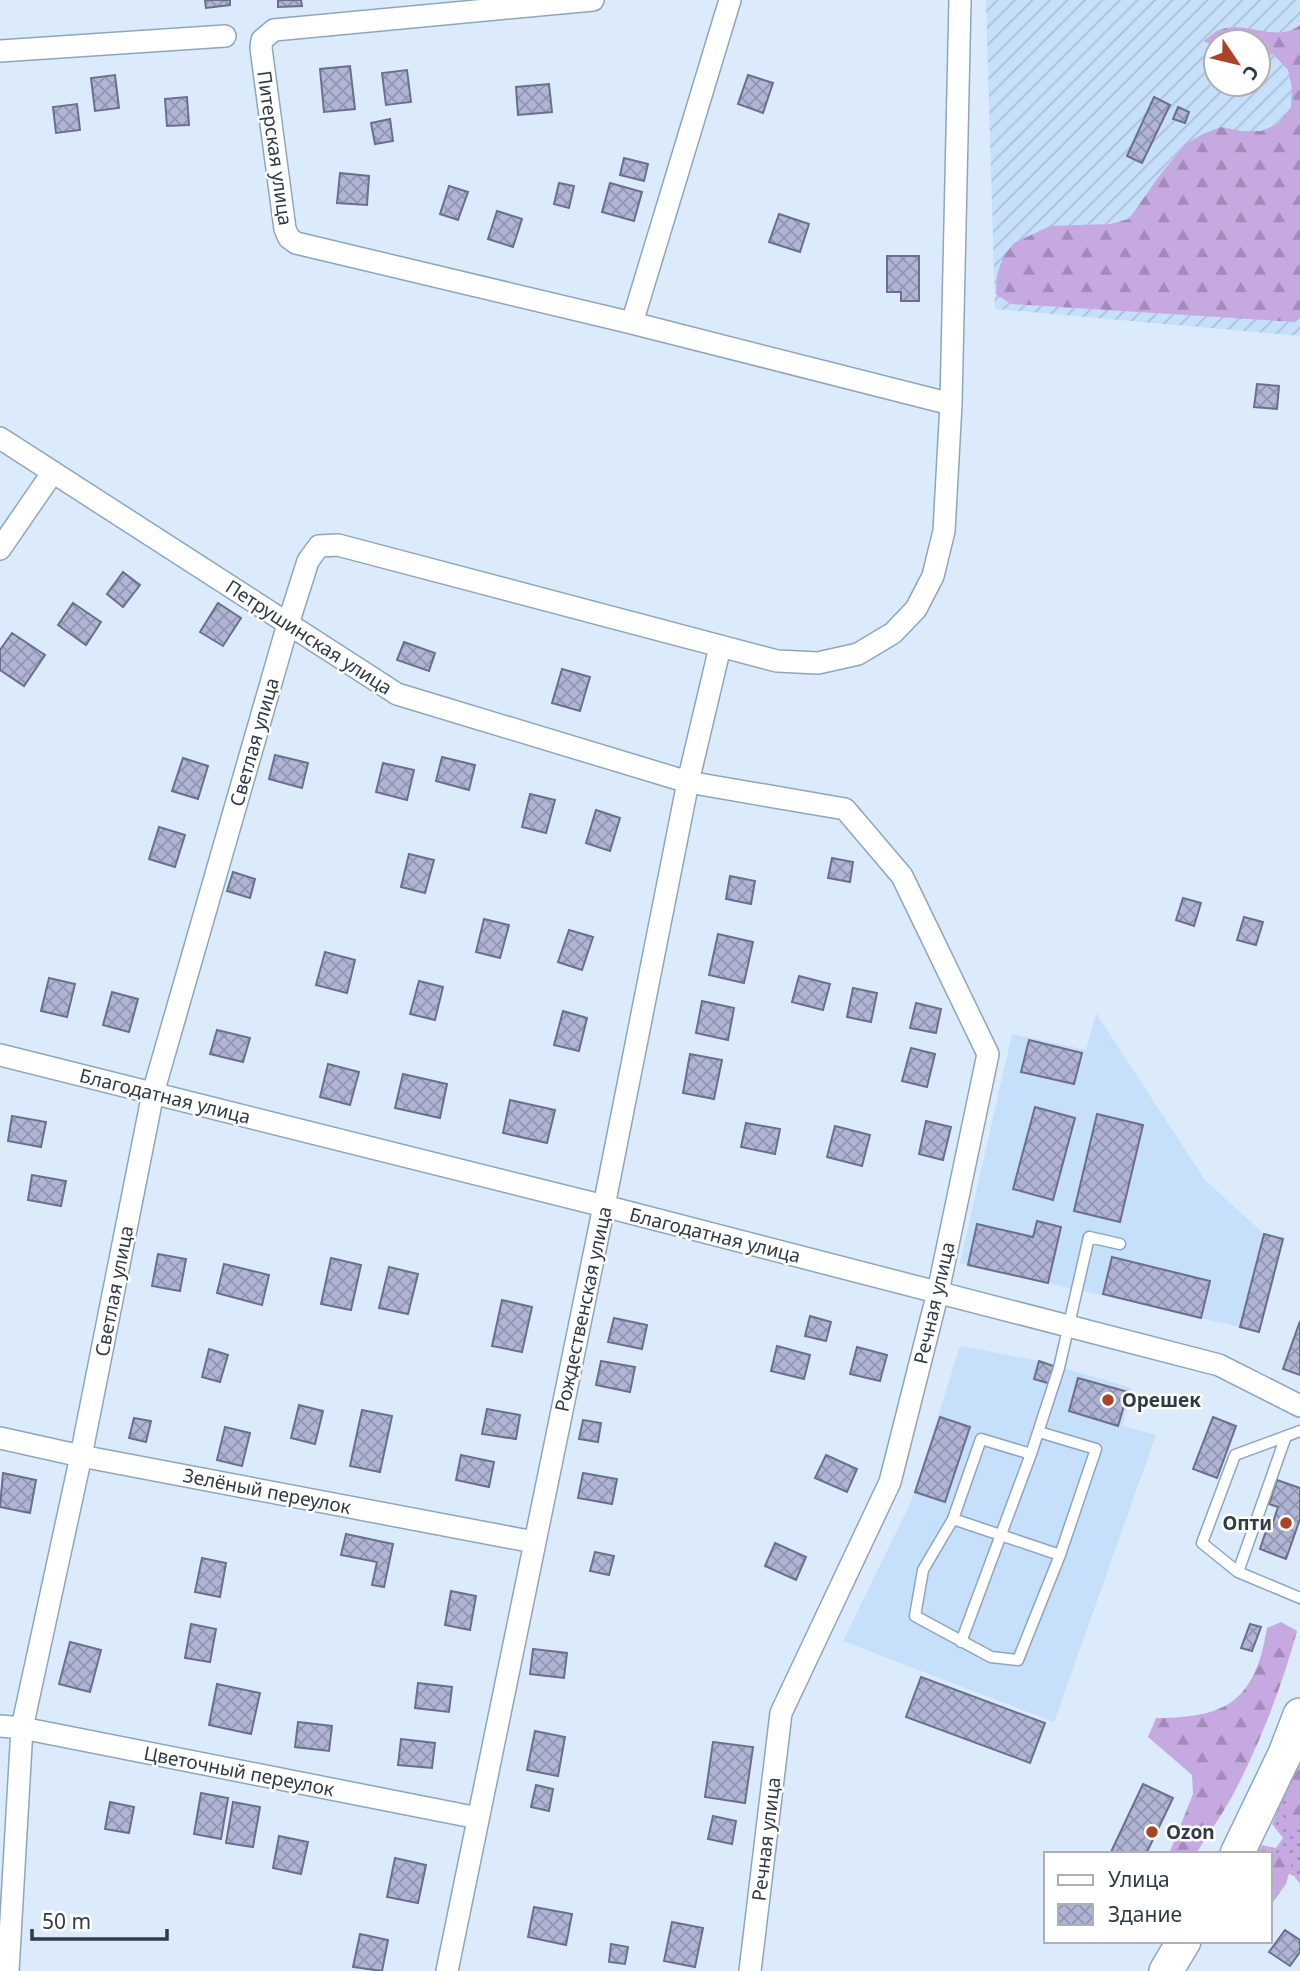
<svg xmlns="http://www.w3.org/2000/svg" width="1300" height="1971" font-family="'Noto Sans',sans-serif">
<style>
.built{fill:#c6dffa}
.industrial{fill:url(#industrial-furrows);fill-rule:evenodd}
.grass{fill:url(#grass-dots)}
.forest{fill:url(#forest-firs)}
.building{fill:url(#building-cross-hatch);stroke:#6b6f8d;stroke-width:2}
.lines{fill:none;stroke-linecap:round;stroke-linejoin:round}
.lane-casing{stroke:#8da6c0;stroke-width:13}
.street-casing{stroke:#8da6c0;stroke-width:24}
.primary-casing{stroke:#8da6c0;stroke-width:36}
.lane{stroke:#fff;stroke-width:10}
.street{stroke:#fff;stroke-width:21}
.primary{stroke:#fff;stroke-width:33}
.poi-dot{fill:#ac4325;stroke:#fff;stroke-width:2.5}
.labels{text-anchor:middle;stroke-width:5;stroke-linejoin:round;paint-order:stroke}
.street-label{font-size:19px;fill:#313b46;stroke:#fff}
.poi-label{font-size:19px;font-weight:bold;fill:#313b46;stroke:#fff;text-anchor:start}
</style>
<defs>
<pattern id="industrial-furrows" width="10" height="10" patternUnits="userSpaceOnUse" patternTransform="scale(1.75)"><rect width="10" height="10" fill="#c6dffa"/><path d="M-1 1l2-2M0 10L10 0M9 11l2-2" fill="none" stroke="#abc0d8"/></pattern>
<pattern id="grass-dots" width="8" height="8" patternUnits="userSpaceOnUse" patternTransform="scale(1.75)"><rect width="8" height="8" fill="#c7a9e2"/><path d="M2 2h.1M6 6h.1" fill="none" stroke="#a28bb9" stroke-width="1.8" stroke-linecap="round"/></pattern>
<pattern id="forest-firs" width="22" height="20" patternUnits="userSpaceOnUse" patternTransform="scale(1.75)"><rect width="22" height="20" fill="#c7a9e2"/><path d="M5 1l3.5 6h-7zM16 11l3.5 6h-7z" fill="#a28bb9"/></pattern>
<pattern id="building-cross-hatch" width="8" height="8" patternUnits="userSpaceOnUse" patternTransform="scale(1.75)"><rect width="8" height="8" fill="#b0b5d6"/><path d="M0 0l8 8M0 8l8-8" fill="none" stroke="#9094af"/></pattern>
</defs>
<rect width="100%" height="100%" fill="#dbebfb"/>
<path class="built" d="M1096,1013l109,167 59,54 -24,93 -280,-64 52,-229 74,16z
M960,1346l79,15 93,27 -10,38 34,9 -102,287 -211,-81 68,-139z"/>
<path class="industrial" d="M986,0h314v336l-305,-27zM1216,42h42v42h-42z"/>
<path class="grass" d="M1300,1757v127l-6,-8 -24,-10v-12h-14l6,-9 14,3 7,-10 -11,-14z"/>
<path class="forest" d="M1300,25v293l-5,4 -284,-18 -15,-10 1,-19 6,-18 11,-14 36,-17 60,-2 19,-5 33,-47 24,-28 17,-10 18,-7 20,4h20l17,-7 13,-17 1,-19 -4,-18 -14,-15 -16,-3v-10h-42v5l-12,-6c4,-3 9,-8 13,-10 27,-14 58,14 83,-6z
M1281,1622l16,9c-15,55 -35,107 -61,158 -11,22 -27,43 -40,65h-27l24,-60 -1,-19 -44,-38 8,-19c72,0 99,-18 111,-90z
M1300,1763v67l-14,-6 5,-40z
M1279,1853l14,6 -7,25 -16,22v-52z"/>
<path class="building" d="M205,0h25v5l-24,3z
M278,0h23l1,6 -24,1z
M350,66l5,43 -31,3 -4,-43z
M407,70l4,32 -25,3 -4,-32z
M115,75l4,33 -24,3 -4,-33z
M748,75l25,8 -10,30 -25,-9z
M549,84l3,28 -34,3 -2,-28z
M187,97l2,28 -22,1 -2,-27z
M1154,97l16,8 -28,58 -15,-7z
M77,104l3,26 -24,3 -3,-26z
M1178,107l11,5 -4,11 -12,-4z
M390,119l3,22 -18,3 -4,-21z
M624,158l24,6 -4,17 -24,-6z
M340,173l29,3 -2,29 -30,-2z
M559,183l15,3 -5,22 -15,-4z
M610,183l32,9 -8,29 -32,-9z
M449,186l19,6 -10,28 -18,-6z
M497,211l25,8 -9,28 -25,-8z
M779,214l30,10 -9,28 -31,-10z
M887,256h32v45h-18v-9h-14z
M1257,384l22,2 -2,23 -23,-2z
M123,572l17,13 -17,22 -16,-13z
M73,603l28,19 -15,23 -28,-20z
M218,603l23,15 -18,28 -23,-14z
M12,633l33,22 -21,31 -24,-16v-20z
M404,642l31,11 -6,18 -32,-11z
M562,669l28,8 -10,34 -28,-8z
M275,755l33,8 -6,25 -33,-9z
M442,757l33,8 -6,25 -33,-9z
M183,758l25,8 -10,33 -26,-8z
M383,763l31,7 -7,30 -31,-8z
M530,794l25,6 -9,33 -24,-6z
M596,810l24,8 -10,33 -24,-8z
M159,827l26,8 -10,32 -26,-8z
M409,854l25,6 -9,33 -24,-6z
M832,858l21,4 -3,20 -22,-4z
M233,872l22,7 -5,19 -23,-7z
M730,876l25,5 -4,23 -25,-5z
M1183,898l18,5 -7,23 -18,-6z
M1244,917l19,5 -7,23 -19,-5z
M484,919l25,6 -9,33 -24,-6z
M569,930l24,7 -11,33 -24,-8z
M718,934l35,8 -9,41 -35,-8z
M325,952l30,8 -8,33 -31,-8z
M799,976l31,8 -7,26 -31,-8z
M49,978l26,6 -8,33 -26,-6z
M419,981l24,6 -8,33 -25,-6z
M853,988l24,5 -6,29 -24,-5z
M112,992l26,7 -9,33 -26,-7z
M702,1001l32,7 -6,32 -32,-7z
M916,1003l25,6 -5,24 -26,-5z
M563,1011l24,7 -8,33 -25,-6z
M217,1030l33,8 -7,24 -33,-8z
M1029,1040l53,13 -8,31 -53,-12z
M911,1048l24,6 -8,33 -25,-6z
M690,1054l32,6 -8,39 -31,-6z
M328,1064l31,8 -9,33 -30,-8z
M403,1074l44,10 -7,34 -45,-10z
M510,1100l45,10 -8,33 -44,-10z
M1035,1107l40,11 -22,82 -40,-11z
M1097,1114l46,11 -23,97 -46,-11z
M12,1116l34,6 -5,25 -33,-6z
M926,1121l25,6 -8,33 -24,-6z
M746,1123l34,6 -5,25 -34,-7z
M835,1126l35,9 -8,31 -35,-9z
M32,1175l34,6 -5,25 -33,-6z
M1037,1221l24,6 -13,56 -80,-18 9,-41 56,13z
M1264,1234l19,5 -24,93 -19,-5z
M158,1254l28,5 -6,32 -28,-5z
M1112,1257l98,24 -9,37 -98,-24z
M331,1258l30,7 -10,45 -30,-6z
M224,1264l45,11 -7,30 -45,-12z
M389,1267l29,7 -10,40 -29,-6z
M502,1300l30,7 -10,45 -30,-6z
M810,1316l21,6 -5,19 -21,-5z
M614,1318l33,7 -5,24 -34,-7z
M1300,1321v54l-17,-6z
M777,1346l33,9 -6,24 -33,-8z
M857,1347l30,8 -7,26 -30,-7z
M209,1349l19,6 -8,27 -18,-5z
M601,1361l34,6 -5,25 -34,-7z
M1039,1361l17,6 -5,17 -17,-5z
M1078,1378l50,14 -10,34 -49,-15z
M299,1405l24,6 -8,33 -24,-6z
M487,1409l33,6 -4,24 -34,-5z
M362,1410l30,6 -12,56 -30,-6z
M940,1417l30,10 -25,75 -30,-10z
M1213,1417l23,9 -19,52 -24,-9z
M134,1418l17,3 -5,21 -17,-4z
M583,1420l18,3 -3,19 -19,-3z
M225,1427l25,6 -8,33 -25,-6z
M461,1455l33,7 -5,25 -33,-7z
M826,1455l31,14 -10,23 -32,-14z
M3,1473l33,7 -6,33 -30,-6z
M583,1473l34,6 -5,25 -34,-6z
M1277,1480l23,8v31l-14,40 -26,-10 7,-21 4,1 7,-22 -9,-3z
M346,1534l47,10 -9,43 -12,-2 5,-23 -36,-7z
M775,1543l31,14 -10,23 -31,-14z
M595,1552l19,4 -5,19 -19,-4z
M202,1558l24,5 -6,34 -25,-5z
M451,1591l25,5 -6,34 -25,-5z
M191,1624l25,5 -6,33 -25,-4z
M1250,1624l11,3 -9,24 -11,-3z
M70,1642l31,8 -11,42 -31,-8z
M533,1649l34,4 -3,25 -34,-4z
M921,1677l124,46 -15,40 -124,-46z
M418,1683l34,4 -3,25 -34,-4z
M217,1684l43,9 -9,41 -42,-9z
M298,1722l34,4 -3,25 -34,-4z
M535,1731l30,6 -7,39 -31,-6z
M401,1739l34,4 -3,25 -34,-3z
M713,1742l40,5 -8,56 -40,-6z
M1143,1784l30,14 -27,56h-36z
M536,1785l17,4 -4,22 -18,-4z
M201,1793l27,5 -7,41 -27,-5z
M110,1802l24,5 -5,26 -24,-4z
M233,1802l27,5 -7,40 -27,-4z
M713,1816l23,5 -4,23 -24,-5z
M279,1836l29,6 -7,32 -28,-6z
M395,1858l31,7 -8,38 -31,-6z
M534,1907l38,7 -6,31 -38,-8z
M672,1922l31,6 -8,39 -31,-6z
M1285,1930l15,10v12l-10,14 -21,-14z
M360,1934l28,6 -6,31 -29,-4z
M611,1944l17,3 -3,17 -16,-2z"/>
<g class="lines">
<g class="lane-casing">
<path id="lane" d="M1286,1436l-48,136 62,26
M1031,1454l-50,-15 -28,80 -30,51 -8,46 76,41 27,3 42,-105 36,-106 -57,-17
M953,1519l107,36
M1238,1572l-36,-29 33,-88 65,-24
M961,1642l70,-188 28,-86 30,-131 31,7"/>
</g>
<g class="street-casing">
<path id="street" d="M593,0l-319,30 -12,10 -1,8 24,181 4,9 7,5 336,80
M730,0l-98,323 319,81
M0,51l225,-15
M0,438l397,256 291,88 157,27 57,67 86,178 -50,238 -48,190 -109,231 -31,258
M0,549l53,-77
M0,1055l604,151 615,159 81,41
M0,1438l81,18 453,86
M0,1726l22,2 456,90
M8,1971l14,-243 59,-272 72,-363 135,-469 20,-63 11,-15 19,-1 439,116 41,2 40,-9 35,-21 23,-24 17,-33 11,-45 7,-127 9,-404
M447,1971l157,-765 84,-424 32,-135"/>
</g>
<g class="primary-casing">
<path id="primary" d="M1237,1854l48,-100 15,-39
M1166,1971l18,-30"/>
</g>
<use href="#lane" class="lane"/>
<use href="#street" class="street"/>
<use href="#primary" class="primary"/>
</g>
<g class="poi-dot">
<circle cx="1108" cy="1400" r="7"/>
<circle cx="1286" cy="1523" r="7"/>
<circle cx="1152" cy="1832" r="7"/>
</g>
<g class="labels">
<g class="street-label">
<text transform="translate(275 148) rotate(82)" y="7">Питерская улица</text>
<text transform="translate(309 637) rotate(33)" y="7">Петрушинская улица</text>
<text transform="translate(254 742) rotate(-74)" y="7">Светлая улица</text>
<text transform="translate(165 1096) rotate(14)" y="7">Благодатная улица</text>
<text transform="translate(715 1235) rotate(14)" y="7">Благодатная улица</text>
<text transform="translate(114 1291) rotate(-79)" y="7">Светлая улица</text>
<text transform="translate(934 1303) rotate(-77)" y="7">Речная улица</text>
<text transform="translate(583 1309) rotate(-78)" y="7">Рождественская улица</text>
<text transform="translate(267 1491) rotate(11)" y="7">Зелёный переулок</text>
<text transform="translate(239 1771) rotate(11)" y="7">Цветочный переулок</text>
<text transform="translate(766 1839) rotate(-83)" y="7">Речная улица</text>
</g>
<g class="poi-label">
<text x="1122" y="1407">Орешек</text>
<text x="1272" y="1530" text-anchor="end">Опти</text>
<text x="1166" y="1839">Ozon</text>
</g>
</g>
<rect x="1044" y="1852" width="228" height="91" fill="#ffffff" stroke="#adb1b5" stroke-width="2"/>
<rect x="1058" y="1875" width="35" height="10" fill="#ffffff" stroke="#adb1b5" stroke-width="2"/>
<text x="1108" y="1887" font-size="21" fill="#313b46">Улица</text>
<rect x="1058" y="1904" width="35" height="21" fill="url(#building-cross-hatch)" stroke="#adb1b5" stroke-width="2"/>
<text x="1108" y="1922" font-size="21" fill="#313b46">Здание</text>
<g transform="translate(1237 63) rotate(125)"><circle r="33" fill="#ffffff" stroke="#adb1b5" stroke-width="2"/>
<path d="M0-5L12 26L0 18L-12 26Z" fill="#ac4325"/>
<text y="-10" font-size="19" font-weight="bold" text-anchor="middle" fill="#313b46">С</text>
</g>
<path d="M32 1929v10h135v-10" fill="none" stroke="#313b46" stroke-width="3.5"/>
<text x="42" y="1929" font-size="21" fill="#313b46" stroke="#ffffff" stroke-width="5" paint-order="stroke">50 m</text>
</svg>
